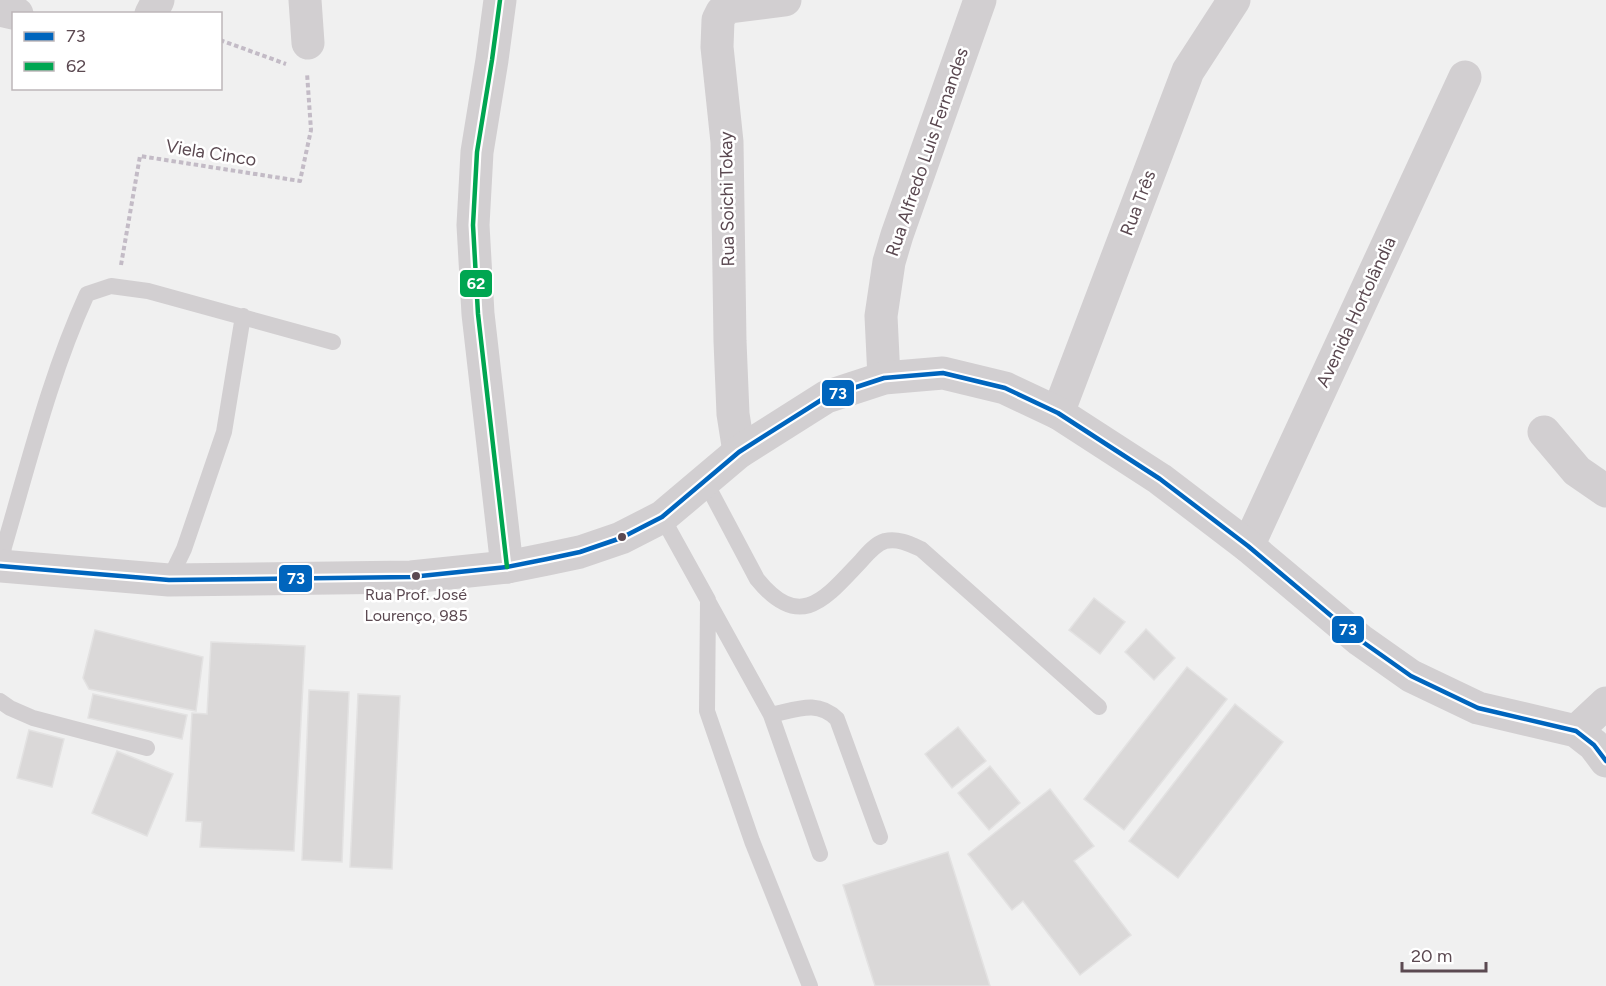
<svg xmlns="http://www.w3.org/2000/svg" width="1606" height="986" font-family="Figtree,sans-serif">
<style>
.building{fill:#dad8d8;stroke:#e3e2e2;stroke-width:1.5}
.lines{fill:none;stroke-linecap:round;stroke-linejoin:round}
.path{stroke:#c3bbc6;stroke-width:4;stroke-dasharray:4.5 3;stroke-linecap:butt}
.service{stroke:#d2cfd1;stroke-width:16}
.minor{stroke:#d2cfd1;stroke-width:33}
.tertiary{stroke:#d2cfd1;stroke-width:33}
.bus-1-casing{stroke:#fff;stroke-width:9}
.bus-2-casing{stroke:#fff;stroke-width:9}
.bus-1{stroke:#0065bd;stroke-width:4.5}
.bus-2{stroke:#00a651;stroke-width:4.5}
.bus-dot{fill:#5b4951;stroke:#fff;stroke-width:2}
.labels{text-anchor:middle;stroke-width:5;stroke-linejoin:round;paint-order:stroke}
.bus-label{font-size:16px;fill:#5b4951;stroke:#fff}
.street-label{font-size:18px;fill:#5b4951;stroke:#fff}
.line-badge{stroke:#fff;stroke-width:2}
.badge-label{font-size:16px;text-anchor:middle;font-weight:bold;fill:#fff}
</style>
<rect width="100%" height="100%" fill="#f0f0f0"/>
<path class="building" d="M1094,598l31,24 -25,32 -31,-24z
M1146,629l29,29 -21,22 -29,-28z
M95,630l108,27 -7,54 -107,-22 -6,-11z
M211,642l94,4 -11,205 -94,-4 2,-25 -16,-1 6,-108 15,1z
M1187,667l40,32 -103,131 -40,-31z
M309,690l40,2 -7,170 -40,-2z
M93,694l94,21 -5,24 -94,-21z
M358,694l42,2 -8,173 -42,-2z
M1235,704l48,38 -105,136 -49,-37z
M958,727l28,34 -34,27 -27,-34z
M29,730l35,9 -12,48 -35,-9z
M117,751l56,23 -26,62 -55,-23z
M990,766l30,37 -31,27 -31,-37z
M1050,789l44,57 -20,15 57,74 -51,40 -57,-74 -11,9 -44,-56z
M948,852l42,134h-115l-32,-101z"/>
<g class="lines">
<path class="path" d="M220,40l66,24
M121,265l19,-109 160,25 11,-51 -4,-57"/>
<path class="service" d="M705,481l52,98c43,53 68,20 103,-17 7,-8 15,-18 25,-21 13,-3 25,3 36,8l178,158
M662,517l46,83 -1,111 45,130 58,145
M1,567l3,-20c25,-85 46,-172 83,-253l24,-8 37,5 185,51
M169,580l15,-31 40,-117 19,-116
M708,601l63,114 49,139
M0,701l10,7 23,10 114,30
M771,715c25,-5 46,-16 66,4l43,118"/>
<path class="minor" d="M305,0l3,43
M500,0l-8,60 -15,92 -4,73 5,89 29,253
M0,10l17,4
M151,14l7,-14
M884,378l-3,-62 8,-54 8,-27 83,-235
M1058,413l130,-342 46,-71
M1544,432l33,39 29,20
M739,452l-6,-38 -3,-73 -3,-199 -10,-95 1,-27 4,-8 8,-5 55,-7
M1248,546l217,-469"/>
<path class="tertiary" d="M0,566l169,14 242,-3 96,-10 40,-8 33,-7 41,-14 41,-21 77,-65 87,-55 58,-19 59,-5 62,15 53,25 102,66 88,67 112,94 51,36 67,32 98,23 18,14 12,16
M1576,731l30,-28"/>
<g class="bus-1-casing">
<path id="bus-1" d="M0,566l169,14 242,-3 96,-10 40,-8 33,-7 41,-14 41,-21 77,-65 87,-55 58,-19 59,-5 62,15 53,25 102,66 88,67 112,94 51,36 67,32 98,23 18,14 12,16"/>
</g>
<g class="bus-2-casing">
<path id="bus-2" d="M500,0l-8,60 -15,92 -4,73 5,89 29,253"/>
</g>
<use href="#bus-1" class="bus-1"/>
<use href="#bus-2" class="bus-2"/>
</g>
<g class="bus-dot">
<circle cx="622" cy="537" r="5"/>
<circle cx="416" cy="576" r="5"/>
</g>
<g class="labels">
<g class="bus-label">
<text x="416" y="600">Rua Prof. José<tspan x="416" dy="21">Lourenço, 985</tspan></text>
</g>
<g class="street-label">
<text transform="translate(927 152) rotate(-71)" y="6">Rua Alfredo Luis Fernandes</text>
<text transform="translate(211 153) rotate(9)" y="6">Viela Cinco</text>
<text transform="translate(727 199) rotate(-91)" y="6">Rua Soichi Tokay</text>
<text transform="translate(1138 203) rotate(-69)" y="6">Rua Três</text>
<text transform="translate(1356 312) rotate(-65)" y="6">Avenida Hortolândia</text>
</g>
</g>
<g class="line-badge">
<rect x="459" y="269" width="34" height="29" rx="6" fill="#00a651"/>
<rect x="821" y="379" width="34" height="28" rx="6" fill="#0065bd"/>
<rect x="278" y="564" width="35" height="29" rx="6" fill="#0065bd"/>
<rect x="1331" y="615" width="34" height="29" rx="6" fill="#0065bd"/>
</g>
<g class="badge-label">
<text x="476" y="289">62</text>
<text x="838" y="399">73</text>
<text x="296" y="584">73</text>
<text x="1348" y="635">73</text>
</g>
<rect x="12" y="12" width="210" height="78" fill="#ffffff" stroke="#bdb6b9" stroke-width="1.5"/>
<rect x="24" y="32" width="30" height="9" fill="#0065bd" stroke="#bdb6b9" stroke-width="1.5"/>
<text x="66" y="42" font-size="18" fill="#5b4951">73</text>
<rect x="24" y="62" width="30" height="9" fill="#00a651" stroke="#bdb6b9" stroke-width="1.5"/>
<text x="66" y="72" font-size="18" fill="#5b4951">62</text>
<path d="M1402 962v9h84v-9" fill="none" stroke="#5b4951" stroke-width="3"/>
<text x="1411" y="962" font-size="18" fill="#5b4951" stroke="#ffffff" stroke-width="4.5" paint-order="stroke">20 m</text>
</svg>
